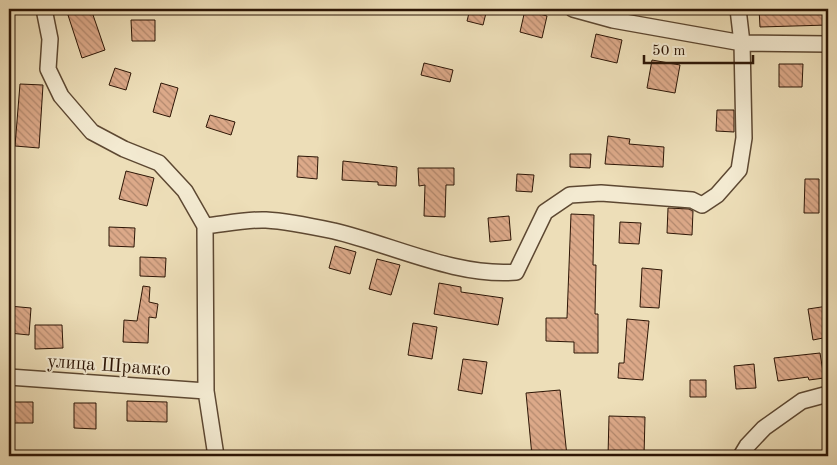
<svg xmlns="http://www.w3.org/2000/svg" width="837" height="465" font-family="'Old Standard TT',serif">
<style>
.building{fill:url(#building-back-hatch);stroke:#2d1606}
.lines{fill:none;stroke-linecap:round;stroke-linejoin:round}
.minor-casing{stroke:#5d4832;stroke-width:18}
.minor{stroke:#f3ead1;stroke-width:15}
.labels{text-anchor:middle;stroke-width:4;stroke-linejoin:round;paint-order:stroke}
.street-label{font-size:19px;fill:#2d1606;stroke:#f3ead1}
</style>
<defs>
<pattern id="building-back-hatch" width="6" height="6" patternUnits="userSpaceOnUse" patternTransform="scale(1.25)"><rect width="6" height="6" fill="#dca989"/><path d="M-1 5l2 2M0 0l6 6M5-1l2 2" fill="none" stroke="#b3896e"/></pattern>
</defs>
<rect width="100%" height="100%" fill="#eddeb8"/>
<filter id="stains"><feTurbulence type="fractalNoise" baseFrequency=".004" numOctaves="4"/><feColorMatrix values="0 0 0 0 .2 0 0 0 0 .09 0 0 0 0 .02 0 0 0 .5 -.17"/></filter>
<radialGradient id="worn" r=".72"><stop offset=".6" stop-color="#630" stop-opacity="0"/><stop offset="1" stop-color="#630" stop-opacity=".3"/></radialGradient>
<path class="building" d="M66,9h25l14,41 -23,8z
M470,9h17l-4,16 -16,-4z
M759,9h69v16l-68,2z
M525,10l22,6 -5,22 -22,-6z
M131,20h24v21h-23z
M596,34l26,6 -5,23 -26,-6z
M652,60l28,5 -5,28 -28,-5z
M424,63l29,7 -3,12 -29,-7z
M779,64h24l-1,23h-23z
M115,68l16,5 -5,17 -17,-5z
M161,83l17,5 -8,29 -17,-5z
M20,84l23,1 -4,63 -24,-2z
M717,110h17v22l-18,-1z
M210,115l25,7 -4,13 -25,-8z
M608,136l22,3 -1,5 35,3 -1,20 -58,-3z
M570,154h21l-1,14 -20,-1z
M298,156l20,1 -1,22 -20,-2z
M343,161l54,6 -1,19 -18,-1v-3l-36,-2z
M418,168h36v17h-8l-1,32 -21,-1 1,-31 -6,1z
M126,171l28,7 -7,28 -28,-7z
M517,174l17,1 -2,17 -16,-1z
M805,179h14v34h-15z
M668,208l21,1 4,2 -1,24 -25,-2z
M571,214l23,1 -1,50h3l-1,49h3v39h-24v-11l-28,-1v-23h21z
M509,216l2,24 -21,2 -2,-24z
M620,222l21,1 -2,21 -20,-1z
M109,227l26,1 -1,19 -25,-1z
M335,246l21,6 -6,22 -21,-6z
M140,257l26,1 -1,19 -25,-1z
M377,259l23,6 -9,30 -22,-6z
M642,268l20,2 -3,38 -19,-1z
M439,283l22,4v5l42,6 -5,27 -64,-11z
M143,286l7,1 -1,15 9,2 -2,14 -7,-1 -1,26 -25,-1 1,-22 13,1z
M9,306l22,2 -2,27 -20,-2z
M828,306v31l-15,3 -5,-31z
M627,319l22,2 -6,59 -25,-2 1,-15h5z
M413,323l24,4 -5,32 -24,-4z
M35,325h27l1,23 -28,1z
M820,353l4,25 -15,2 -1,-3 -30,4 -4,-23z
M463,359l24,3 -5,32 -24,-4z
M754,364l2,24 -20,1 -2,-23z
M690,380h16v17h-16z
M560,390l7,66h-35l-6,-63z
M127,401l40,1v20l-40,-1z
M9,402h24v21h-24z
M74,403h22v26l-22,-1z
M609,416l36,1 -1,39h-36z"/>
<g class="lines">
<g class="minor-casing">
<path id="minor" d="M44,9l6,30 -2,30 13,27 31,36 32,17 35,14 26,28 20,35
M573,9l40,11 129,23 86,1
M205,226c19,-2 43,-7 61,-6 20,1 49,7 68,11 59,14 122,46 182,41l29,-60 25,-17 31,-2 91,7 10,5 15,-10 22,-25 5,-32 -2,-95 -4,-34
M205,226l1,165 10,65
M9,377l197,14
M741,456l6,-10 17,-18 38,-27 26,-7"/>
</g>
<use href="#minor" class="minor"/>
</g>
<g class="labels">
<g class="street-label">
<text transform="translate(109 364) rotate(4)" y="7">улица Шрамко</text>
</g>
</g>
<rect width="837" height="465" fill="none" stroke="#eddeb8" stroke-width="30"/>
<rect x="10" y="10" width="817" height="445" fill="none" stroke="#2d1606" stroke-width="2.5"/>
<rect x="15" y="15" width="807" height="435" fill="none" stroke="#2d1606"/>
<path d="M644 55v8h109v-8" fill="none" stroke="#2d1606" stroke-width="2.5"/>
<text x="652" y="55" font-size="15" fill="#2d1606" stroke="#f3ead1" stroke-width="4" paint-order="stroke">50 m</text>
<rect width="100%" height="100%" filter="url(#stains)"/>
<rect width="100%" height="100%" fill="url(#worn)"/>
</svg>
